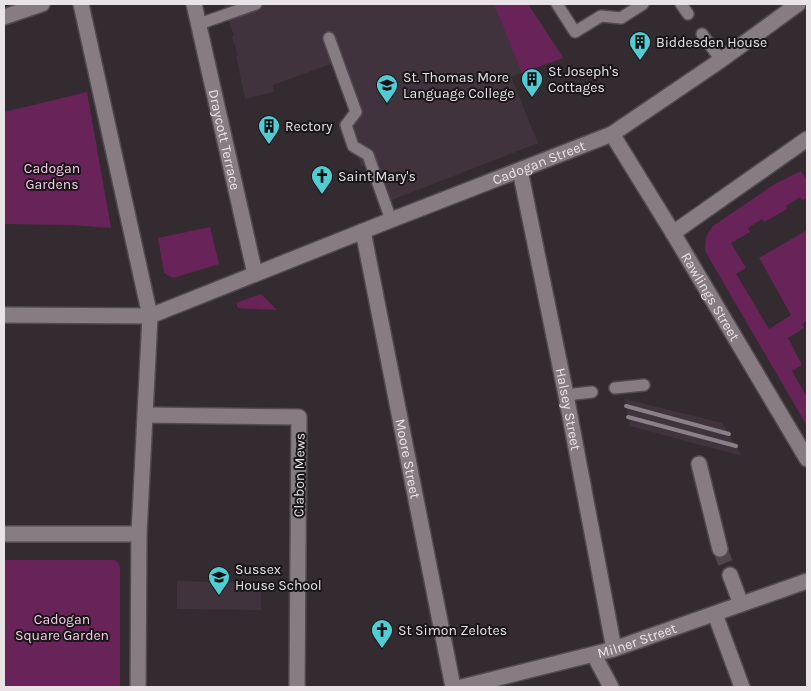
<svg xmlns="http://www.w3.org/2000/svg" width="811" height="691" font-family="Karla,sans-serif">
<style>
.built{fill:#41333d}
.green{fill:#682358}
.lines{fill:none;stroke-linecap:round;stroke-linejoin:round}
.street-tunnel{stroke:#4f474c;stroke-width:15;stroke-dasharray:15 8;stroke-linecap:butt}
.lane-casing{stroke:#514a4f;stroke-width:14}
.street-casing{stroke:#514a4f;stroke-width:18}
.lane{stroke:#867c82;stroke-width:11}
.street{stroke:#867c82;stroke-width:15}
.rail{stroke:#898187;stroke-width:4}
.labels{text-anchor:middle;stroke-width:4;stroke-linejoin:round;paint-order:stroke}
.poi-label{font-size:14px;fill:#e9e3e7;stroke:#191518;text-anchor:start}
.street-label{font-size:14px;fill:#e9e3e7;stroke:#191518}
.park-label{font-size:14px;fill:#f7cbe9;stroke:#191518}
</style>
<rect width="100%" height="100%" fill="#342b31"/>
<path class="built" d="M228,4h300l35,53 -52,20 27,66 -159,62 -15,-39h-3l-5,-16 -6,2 -12,-29 7,-3 5,-10 -19,-46 -58,21 1,7 -29,7 -9,-43 2,-1 -6,-18 2,-1 -10,-30z
M625,399l97,24 20,33 -112,-30z
M177,581l84,2v27l-84,-1z"/>
<path class="green" d="M494,4h34l35,54 -41,15z
M87,92l24,136 -39,-3 -68,-1v-112z
M801,171l6,10v17l-5,2 -2,-3 -14,9 1,3 -23,13 -2,-3 -14,9 2,4 -19,11 15,25 -10,6 33,55 22,-14 -32,-57 48,-28v90l-5,4 2,4 -16,10 14,27 -10,6 15,26v29l-102,-175c0,-11 1,-17 8,-25l60,-41z
M210,227l9,37 -46,14 -9,-5 -6,-35z
M261,294l16,16 -39,-2 -2,-5z
M4,560h111l3,3 2,4v120h-116z"/>
<g class="lines">
<path class="street-tunnel" d="M720,549l10,26"/>
<g class="lane-casing">
<path id="lane" d="M557,4l18,28 26,-16 20,2 22,-14
M681,4l7,10
M199,24l57,-20
M702,34l19,26
M329,38l27,74 -10,13 7,21 15,9 23,65
M615,388l29,-3
M566,395l26,-3"/>
</g>
<g class="street-casing">
<g id="street">
<path d="M81,4l69,312 -11,218 -1,153"/>
<path id="s1" d="M194,4l61,270"/>
<path d="M4,17l38,-13"/>
<path id="s2" d="M612,134l61,99 134,226"/>
<path id="s3" d="M520,170l46,225 48,254"/>
<path id="s4" d="M363,231l90,456"/>
<path d="M673,233l134,-94"/>
<path id="s5" d="M4,315l146,1 241,-96 221,-86 109,-74 77,-56"/>
<path d="M145,415l154,2 -2,270"/>
<path d="M699,464l21,85"/>
<path d="M4,534h135"/>
<path d="M730,575l11,29"/>
<path d="M715,614l27,73"/>
<path d="M594,655l17,32"/>
<path id="s6" d="M462,687l152,-38 193,-68"/>
</g>
</g>
<use href="#lane" class="lane"/>
<use href="#street" class="street"/>
<path class="rail" d="M626,406l103,28
M628,417l108,29"/>
</g>
<defs>
<g id="building-pin" transform="scale(1.125)"><path d="M0 17L-7.5 6A9.5 9.5 0 1 1 7.5 6Z" fill="#51ccd3" stroke="#191518"/><path d="M-4-6H4V6H1V3H-1V6H-4ZM-2.5-4.3h1.7v1.8h-1.7ZM.8-4.3h1.7v1.8H.8ZM-2.5-1h1.7V.8h-1.7ZM.8-1h1.7V.8H.8Z" fill="#111"/></g>
<g id="school-pin" transform="scale(1.125)"><path d="M0 17L-7.5 6A9.5 9.5 0 1 1 7.5 6Z" fill="#51ccd3" stroke="#191518"/><path d="M0-5L7-2L0 1L-7-2ZM-4 1L0 2.5L4 1V4Q0 6-4 4Z" fill="#111"/></g>
<g id="church-pin" transform="scale(1.125)"><path d="M0 17L-7.5 6A9.5 9.5 0 1 1 7.5 6Z" fill="#51ccd3" stroke="#191518"/><path d="M-1.2-6h2.4v3.5h3.3v2.4h-3.3V6h-2.4V-.1h-3.3v-2.4h3.3Z" fill="#111"/></g>
</defs>
<g fill-rule="evenodd">
<use href="#building-pin" x="640" y="42"/>
<use href="#building-pin" x="532" y="79"/>
<use href="#school-pin" x="387" y="85"/>
<use href="#building-pin" x="269" y="126"/>
<use href="#church-pin" x="322" y="176"/>
<use href="#school-pin" x="219" y="577"/>
<use href="#church-pin" x="382" y="630"/>
</g>
<g class="labels">
<g class="poi-label">
<text x="656" y="47">Biddesden House</text>
<text x="548" y="76">St Joseph's<tspan x="548" dy="16">Cottages</tspan></text>
<text x="403" y="82">St. Thomas More<tspan x="403" dy="16">Language College</tspan></text>
<text x="285" y="131">Rectory</text>
<text x="338" y="181">Saint Mary's</text>
<text x="235" y="574">Sussex<tspan x="235" dy="16">House School</tspan></text>
<text x="398" y="635">St Simon Zelotes</text>
</g>
<g class="street-label">
<text dy="5" stroke="none"><textPath href="#s1" startOffset="139">Draycott Terrace</textPath></text>
<text dy="5" stroke="none"><textPath href="#s5" startOffset="564">Cadogan Street</textPath></text>
<text dy="5" stroke="none"><textPath href="#s2" startOffset="190">Rawlings Street</textPath></text>
<text dy="5" stroke="none"><textPath href="#s3" startOffset="244">Halsey Street</textPath></text>
<text dy="5" stroke="none"><textPath href="#s4" startOffset="232">Moore Street</textPath></text>
<text transform="translate(299 475) rotate(-89)" y="5">Clabon Mews</text>
<text dy="5" stroke="none"><textPath href="#s6" startOffset="181">Milner Street</textPath></text>
</g>
<g class="park-label">
<text x="52" y="173">Cadogan<tspan x="52" dy="16">Gardens</tspan></text>
<text x="62" y="624">Cadogan<tspan x="62" dy="16">Square Garden</tspan></text>
</g>
</g>
<rect width="811" height="691" fill="none" stroke="#e9e3e7" stroke-width="10"/>
</svg>
